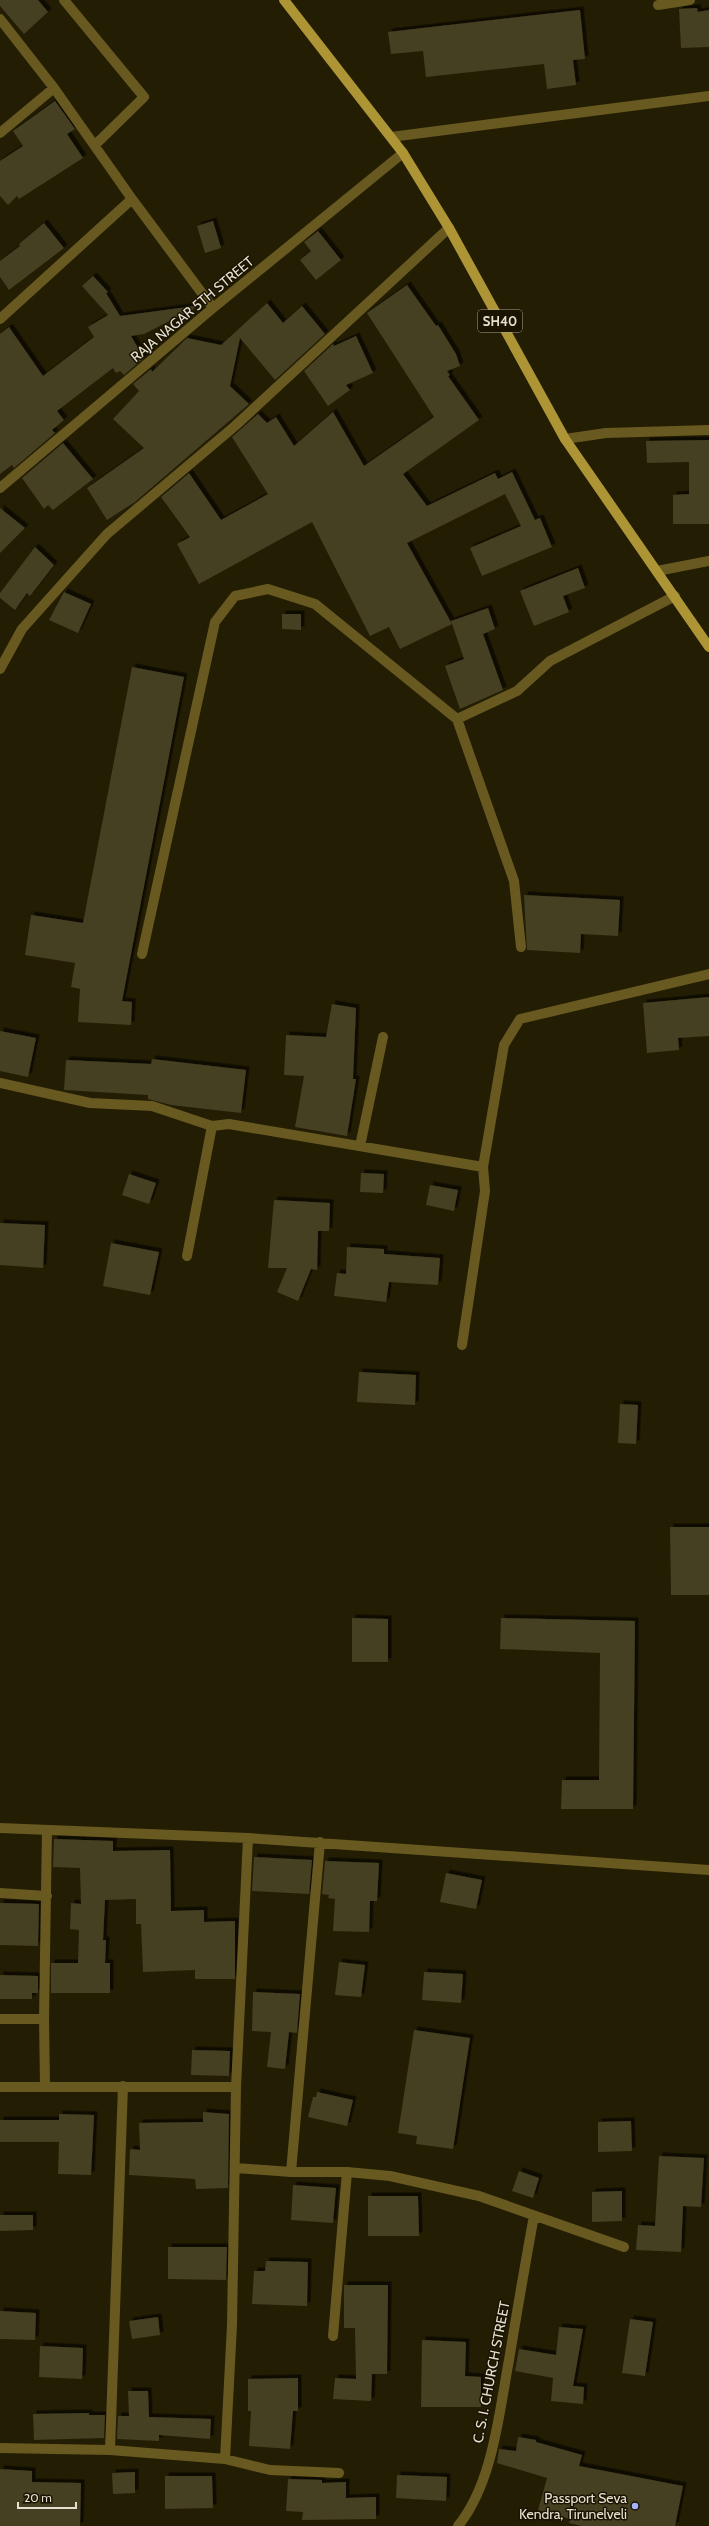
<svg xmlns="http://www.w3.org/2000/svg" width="709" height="2526" font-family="Cabin,sans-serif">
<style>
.building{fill:#453f24;filter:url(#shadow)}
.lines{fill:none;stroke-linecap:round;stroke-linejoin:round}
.minor{stroke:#675920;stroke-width:10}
.major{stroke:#ad9536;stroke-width:10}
.poi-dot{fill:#a4b2fc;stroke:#1a1300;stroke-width:1.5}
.labels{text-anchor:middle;stroke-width:3;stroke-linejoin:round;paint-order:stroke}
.shield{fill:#1a1300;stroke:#a8a393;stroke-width:1}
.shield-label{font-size:13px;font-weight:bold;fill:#e5e1d2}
.street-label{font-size:14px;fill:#e5e1d2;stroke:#1a1300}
.poi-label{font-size:14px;fill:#e5e1d2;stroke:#1a1300;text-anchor:end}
</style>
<defs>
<filter id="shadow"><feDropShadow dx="3.5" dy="-3.5" stdDeviation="0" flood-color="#0009"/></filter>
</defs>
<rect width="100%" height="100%" fill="#231d03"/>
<path class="building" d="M0,0h38l10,12 -24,22 -24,-28z
M697,8l1,4 11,-2v37l-28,1 -2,-39z
M580,10l5,49 -12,1 3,25 -29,4 -3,-25 -118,13 -3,-26 -32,3 -3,-22z
M55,101l20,28 -8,5 16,24 -64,41 -2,-3 -9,9 -8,-9v-35l23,-15 -10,-15z
M213,221l8,27 -16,5 -8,-27z
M44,223l20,25 -55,42 -9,-13v-16l20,-15 -1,-2z
M318,231l23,29 -25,20 -16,-20 11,-9 -7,-9z
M93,276l15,16 -2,1 14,23 75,-10v2l-51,26 -13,2 13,22 -20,17 -4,-4 -4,2 -3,-5 -56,43 7,9 -12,10 3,3 -41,35 -2,-3 -12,9v-140l9,-7 34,49 51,-39 -6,-10 20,-12 -26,-29z
M407,285l29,41 2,-1 18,29 4,12 -13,5 3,4 -2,1 31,44 -76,54 24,32 68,-33 3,6 14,-7 23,48 5,-2 12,29 -70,29 -12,-28 51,-22 -16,-32 -98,49 45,81 -52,25 -11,-22 -19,9 -58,-114 -113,62 -22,-40 13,-7 -29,-40 28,-24 32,47 47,-26 -36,-57 26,-23 9,9 9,-6 18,29 39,-34 31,54 70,-49 -67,-104z
M267,303l16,20 19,-17 23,28 -50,46 -35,-42 -10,48 19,18 -114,98 -28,18 -20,-32 57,-40 -31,-29 26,-28 -6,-7 18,-15 1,3 35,-34 34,7z
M356,336l17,37 -27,12 4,5 -22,16 -24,-35 29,-27 1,2z
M709,440v84h-36v-29l16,-1v-32l-42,1 -1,-22z
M63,443l30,36 -40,31 -5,-5 -4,4 -22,-31z
M0,508l25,20 -25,25z
M35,547l19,18 -24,31 -3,-3 -12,17 -15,-12v-5z
M578,568l7,20 -22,8 6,16 -35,14 -14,-35z
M64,592l27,12 -13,29 -29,-13z
M488,608l7,21 -12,5 20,56 -43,19 -15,-43 19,-7 -13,-38z
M282,614h19v16l-19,-1z
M132,667l52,10 -62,324 10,1 -1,23 -53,-3 2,-33 -9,-2 4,-24 -50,-8 6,-40 52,8z
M524,895l96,5 -2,36 -37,-2 -1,19 -53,-3z
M709,997v39l-31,2 1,12 -32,3 -4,-50z
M332,1004l24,4 -3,71h3l-9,57 -52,-9 9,-51 -20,-1 2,-40 40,2z
M0,1031l36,7 -8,39 -28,-6z
M152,1059l94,11 -5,43 -70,-8 -23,-6v-4l-84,-5 2,-30 85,4z
M361,1173l23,1 -1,19 -23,-1z
M129,1174l27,9 -7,21 -27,-9z
M430,1185l28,5 -4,21 -28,-6z
M274,1200l56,3 -1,28h-11l-1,39 -6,-1 -13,32 -21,-9 10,-24h-19z
M0,1223l45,2 -2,43 -43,-3z
M111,1243l48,9 -9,43 -47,-9z
M347,1247l37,2v5l56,4 -2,27 -49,-3 -3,20 -52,-6 3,-23 9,1z
M359,1372l57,3 -1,30 -58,-3z
M620,1404l18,1 -2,39 -18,-1z
M670,1527h39v68h-38z
M352,1618l36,1v43h-36z
M501,1618l134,3 -2,188h-72l1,-29h37l1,-127 -100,-4z
M54,1839l59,2v10l57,-1 1,61 33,-1v12l31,-1v58h-40v-9l-52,2 -2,-48h-5v-25l-31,1 -2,40h3l-1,23h5v30h-59v-30h27l1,-33 -9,-1 1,-26 10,1 -1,-36 -27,-1z
M254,1857l58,3 -3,34 -57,-3z
M325,1861l54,2 -2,38h-7l-1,31 -36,-1 2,-32 -7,-1 1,-3 -7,-1z
M446,1873l36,7 -6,29 -36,-7z
M0,1903l39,1 -1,42 -38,-1z
M339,1962l26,3 -4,32 -26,-2z
M424,1972l39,2 -2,29 -39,-3z
M0,1975l38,1v17h-6v6h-32z
M253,1992l47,2 -3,39 -8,-1 -4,37 -18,-2 4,-35 -19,-1z
M414,2030l56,8 -17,111 -37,-5 1,-8 -19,-3z
M192,2050l38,1 -1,25 -38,-1z
M317,2092l36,8 -6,26 -39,-9 5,-20h3z
M203,2112l26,2 -1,74 -32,1 -1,-10 -66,-4 1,-26 10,1 -1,-27 64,-1z
M59,2114l35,1 -3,60 -33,-1 1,-32h-59v-22h59z
M631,2121l1,30 -34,1v-30z
M659,2156l45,2 -3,49 -18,-1 -2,46 -45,-2 2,-25 17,1z
M519,2171l20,7 -6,20 -21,-7z
M293,2185l43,3 -3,35 -42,-3z
M622,2191v30l-30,1v-30z
M368,2196h50l1,40h-51z
M0,2215h33v15l-33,1z
M168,2247h59l-1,33 -58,-1z
M266,2261l42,1 -1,44 -55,-2 2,-33h11z
M344,2285h44l-1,89h-15l-1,27 -38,-2 2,-21 21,1 -1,-51h-11z
M0,2311l36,2 -1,27 -35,-1z
M158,2317l2,18 -28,4 -3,-18z
M630,2319l23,3 -8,54 -23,-3z
M559,2327l24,2 -10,57 11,1 -1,17 -32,-3 2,-23 -38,-7 4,-22 37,6z
M422,2340l44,2 -1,34 16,1v30h-60z
M40,2346l43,2 -1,31 -43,-2z
M298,2378v33h-5l-3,38 -41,-3 2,-35h-3v-32z
M128,2391h20l1,26 62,2 -1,20 -51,-4v6l-42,-2 1,-23h11z
M89,2413v2h16l-1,23 -70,2 -1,-26z
M518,2437l18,3v2l46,13 -3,11 104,20 -8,40h-93l-13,-3 1,-4 -32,-9 9,-32 -50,-15 2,-14 17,2z
M0,2469l32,2v11l49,1 -1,43h-80z
M135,2472v21l-22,1 -1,-21z
M397,2475l50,2 -1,24 -50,-3z
M165,2476h47l1,32 -48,1z
M288,2479l34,1v3l24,-1v16l30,-1v22l-74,1 1,-8 -17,-1z"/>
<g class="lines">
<path class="minor" d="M64,0l80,97 -49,48
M658,5l32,-5
M0,19l54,69 78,111 -132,120
M0,133l54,-45
M391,137l318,-41
M132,199l81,109
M565,439l41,-6 103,-3
M0,488l213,-180 190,-155
M657,571l52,-10
M0,669l22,-40 85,-95 128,-108 214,-198
M457,719l57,162 7,66
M142,954l73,-332 20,-26 33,-7 47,15 142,115 60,-28 33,-30 125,-65
M0,1083l90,20 62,3 60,20 17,-2 254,43
M360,1146l23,-109
M187,1256l25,-130
M462,1345l23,-154 -2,-24 21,-122 16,-26 189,-45
M0,1828l248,10 461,32
M0,1893l47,3
M0,2019h44
M45,2086l-1,-67 3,-189
M0,2087h236
M236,2168l55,4h56l43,4 89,20 145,51
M291,2172l29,-330
M333,2336l14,-164
M0,2448l110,2 115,9 45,11 69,3
M110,2450l13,-364
M225,2459l7,-134 4,-238 12,-249
M458,2526c35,-43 41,-113 51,-166 8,-48 16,-96 25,-144"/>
<path class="major" d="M284,0l119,153 46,75 116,211 144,208"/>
</g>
<circle class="poi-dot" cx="635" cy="2506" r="4"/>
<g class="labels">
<rect class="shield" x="478" y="310" width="44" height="22" rx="3"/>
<g class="shield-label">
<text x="500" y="326">SH40</text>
</g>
<g class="street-label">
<text transform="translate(192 309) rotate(-40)" y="5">RAJA NAGAR 5TH STREET</text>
<text transform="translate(491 2372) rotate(-79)" y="5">C. S. I. CHURCH STREET</text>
</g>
<g class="poi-label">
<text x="627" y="2503">Passport Seva<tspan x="627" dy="16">Kendra, Tirunelveli</tspan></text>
</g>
</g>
<path d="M18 2502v6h58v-6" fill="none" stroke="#e5e1d2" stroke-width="2"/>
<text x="24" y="2502" font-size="12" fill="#e5e1d2" stroke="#1a1300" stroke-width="3" paint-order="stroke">20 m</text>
</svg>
